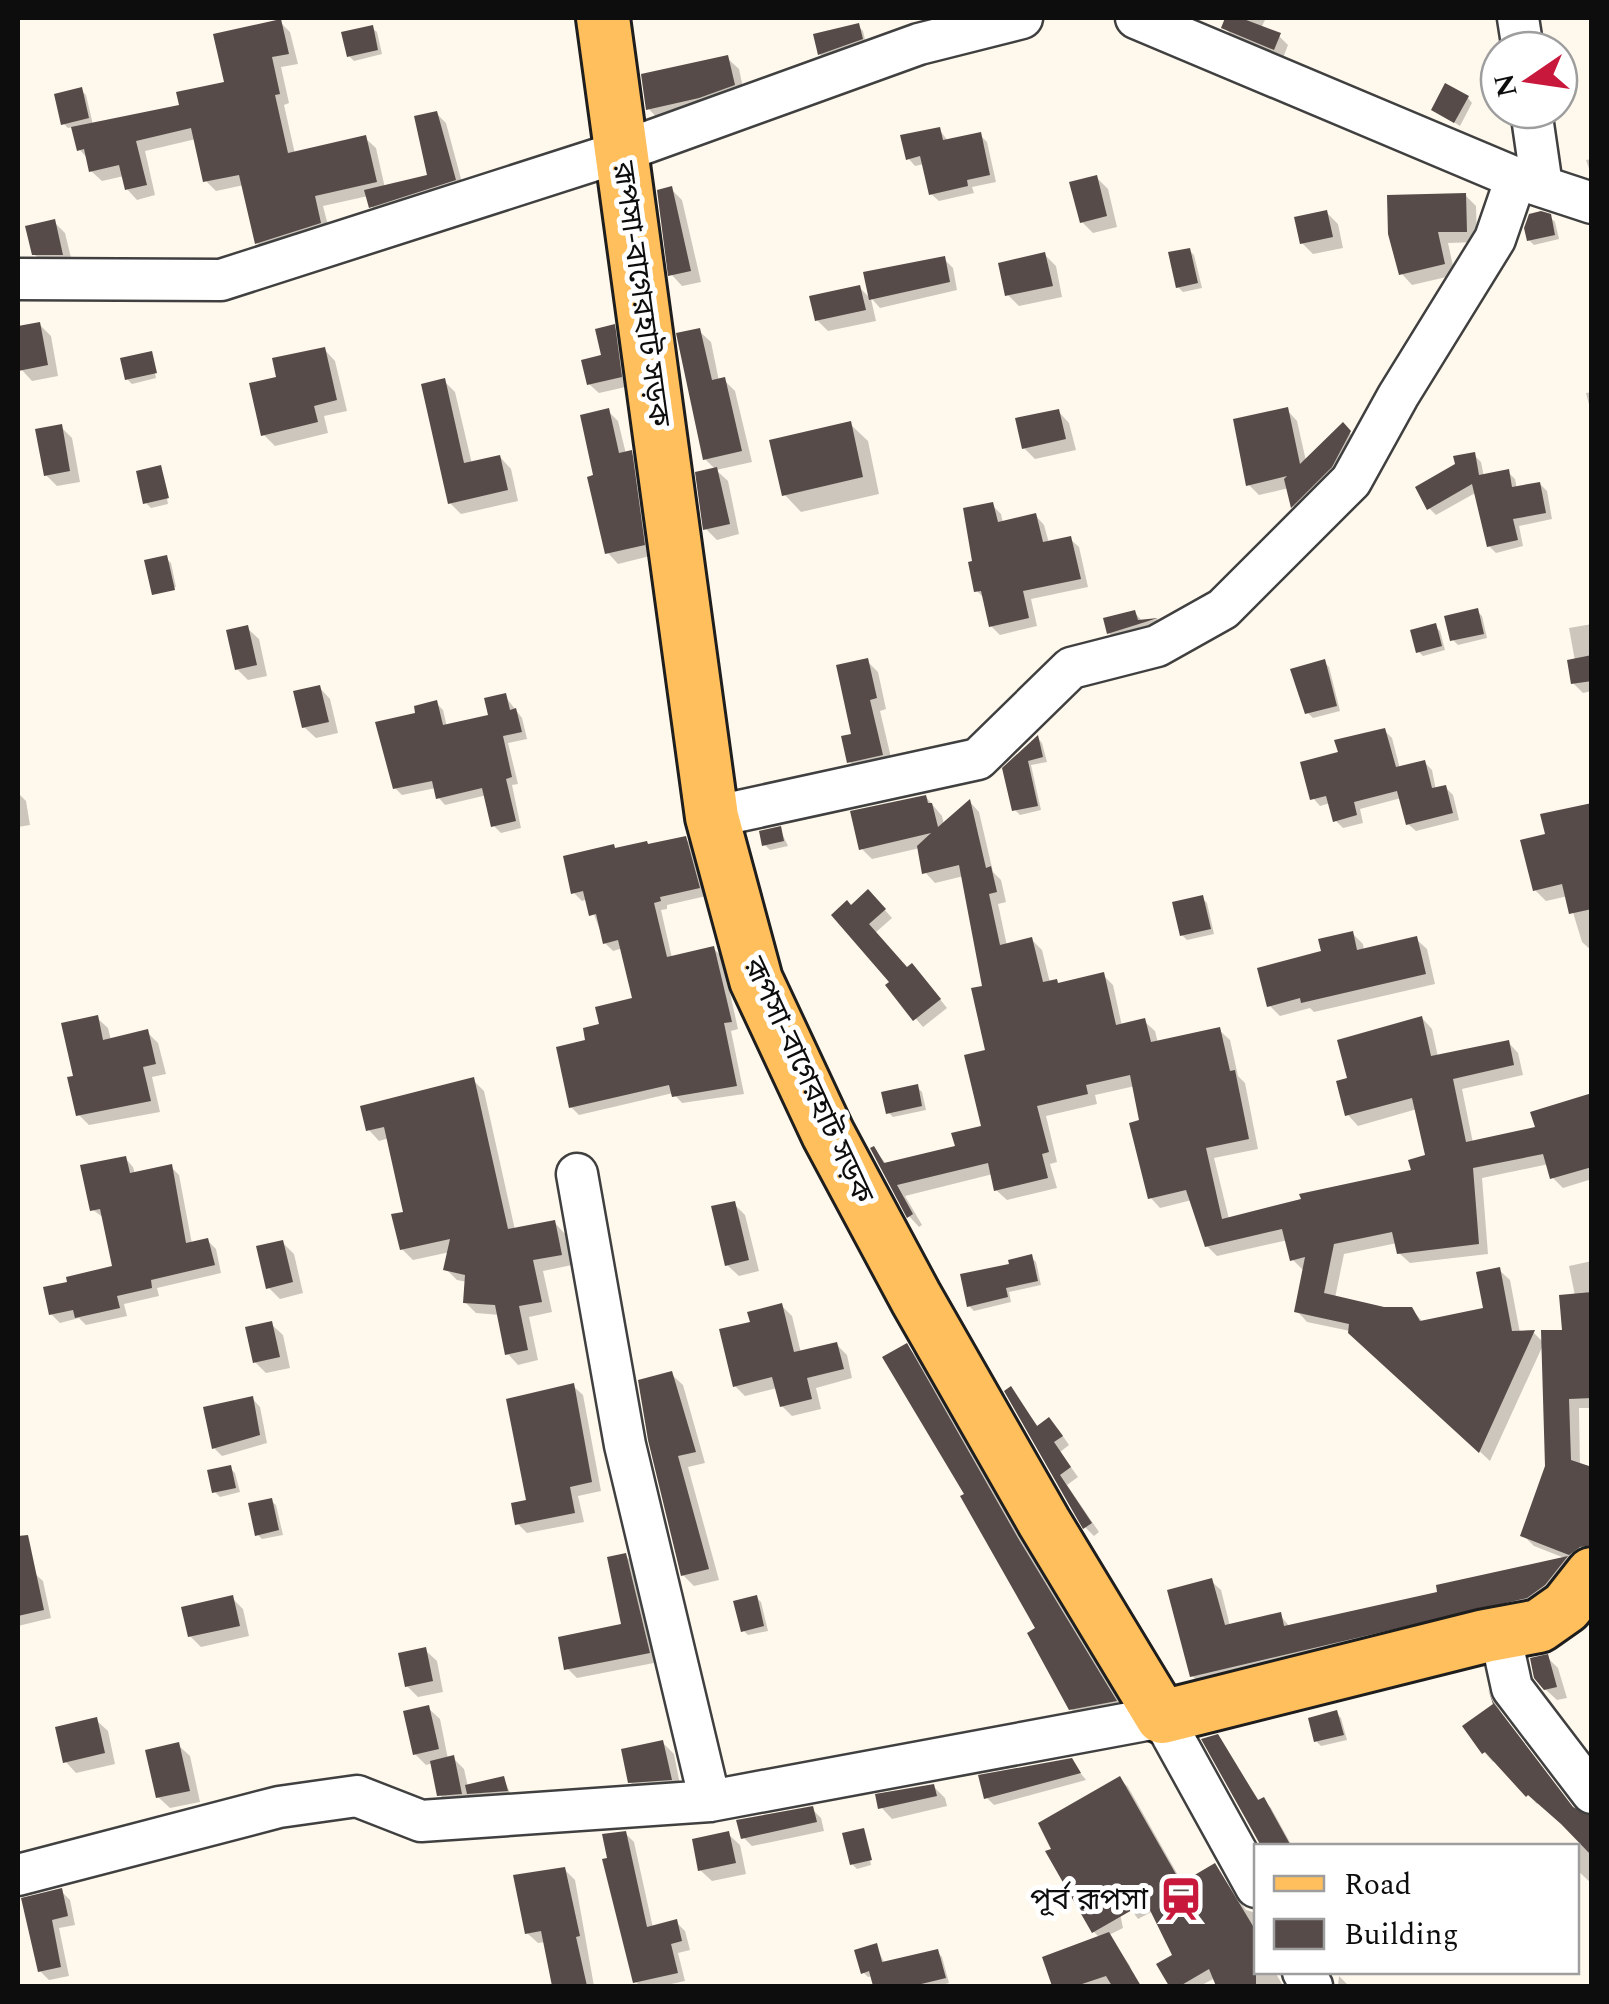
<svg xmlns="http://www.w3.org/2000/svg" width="1609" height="2004" font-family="Spectral,'Noto Sans Bengali',serif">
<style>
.shadow{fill:#0003}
.building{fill:#564b48}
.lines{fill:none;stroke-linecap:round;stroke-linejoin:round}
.minor-casing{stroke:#404040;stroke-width:45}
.major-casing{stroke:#1e1e1e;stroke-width:58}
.minor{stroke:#fff;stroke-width:40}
.major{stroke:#ffbf5c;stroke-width:52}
.labels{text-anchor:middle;stroke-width:10;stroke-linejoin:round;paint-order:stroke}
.street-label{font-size:30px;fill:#0d0d0d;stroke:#fff}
.poi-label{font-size:30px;fill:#0d0d0d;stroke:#fff;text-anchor:end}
</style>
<rect width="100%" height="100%" fill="#fff8ec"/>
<path class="shadow" d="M1228,18h38l-5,10 18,8 9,9 -5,13 -50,-21 -9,-10z
M280,22l10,10 8,32 -17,3 8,36 -5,2 11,49 70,-16 11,10 9,40 45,-11 6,-64 10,10 18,67 -83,26 -10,-10 -3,-10 -45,10 7,27 -63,20 -10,-10 -13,-58 -28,6 -10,-10 -10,-42 -51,12 10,44 -18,5 -10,-11 -3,-13 -22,5 -11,-10 -3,-12 -9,-10 -5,-22 -6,1 -5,-5 18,-33 5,5 7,30 89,-18 45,-24z
M858,26l5,5 3,13 -41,15 -5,-5z
M372,28l5,4 5,22 -28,7 -5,-5z
M727,58l12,11 6,28 -86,23 -11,-12z
M1468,98l4,5 -12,23 -26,-16z
M939,129l9,12 32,-6 7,7 9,40 -24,5 2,6 -35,8 -8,-7 -7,-30 -9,2 -7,-8z
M1592,159v18l-6,-17z
M1097,178l11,11 9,38 -24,6 -11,-11z
M671,189l11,11 19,82 -19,4 -11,-12z
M1465,195l11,11 1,36 -29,1 7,32 -43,10 -11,-12z
M1326,212l12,12 5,24 -30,6 -11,-11z
M1550,217l5,5 4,17 -25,6 -5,-5z
M54,222l11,11 8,33h-27l-12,-12z
M1189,250l5,5 8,33 -19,4 -5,-5z
M1045,255l11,11 6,31 -43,9 -11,-11z
M944,259l9,9 4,22 -77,18 -8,-9z
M860,288l11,11 5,22 -48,10 -11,-11z
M40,325l11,11 7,40 -26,5 -11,-12 -3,-40z
M614,327l9,9 7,50 -31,7 -10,-9 15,-27z
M699,331l12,11 8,39 5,-1 11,11 17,71 -36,8 12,11 11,53 -22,6 -12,-12 11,-58 -11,-11z
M324,349l11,12 12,50 -23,5 4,17 -53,13 -12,-12 16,-56z
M151,354l5,24 -24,6 -5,-5z
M444,381l11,11 17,72 28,-7 11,12 7,32 -57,13 -11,-11z
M1592,392v24l-6,-23z
M1287,410l10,11 9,40 37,-35 17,18 -57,72 -10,-10 -4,-18 -30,7 -10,-10z
M608,411l10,10 8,33 5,-1 10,10 13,92 -36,9 -10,-11 -12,-76z
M1058,411l11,12 7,27 -41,9 -11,-11z
M850,424l18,17 11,53 -78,18 -17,-18z
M61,427l11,11 8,44 -23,4 -11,-11z
M1474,455l7,7 3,15 24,-5 7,7 2,10 23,-5 7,7 5,28 -33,7 4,20 -27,7 -7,-7 -12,-54 -41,23 -7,-7z
M161,467l7,37 -17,4 -5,-5z
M992,505l9,9 2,9 33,-7 8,9 5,18 21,-4 9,8 9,40 -57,12 6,27 -37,9 -9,-9 -6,-27 -8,-8 -2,-28z
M166,558l5,5 5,24 -22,5z
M1477,611l5,5 5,22 -29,7 -5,-5z
M1135,613l8,9 14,-3 8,8 -46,16 -10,-10z
M1592,624v67l-9,2 -10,-10 2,-22 -6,-33z
M1435,626l5,5 5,19 -22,6 -5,-5z
M247,628l12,11 8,37 -19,4 -11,-11z
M867,661l11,11 8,37 -6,2 13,55 -32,7 -11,-11z
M1324,662l5,5 11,44 -27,7 -5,-5z
M319,687l11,12 8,34 -22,5 -12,-11z
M505,696l17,22 5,21 -19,4 10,41 -6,1 9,43 -20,5 -7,-7 -7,-31 -42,10 -7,-8 -2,-9 -34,7 -7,-7 23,-73 18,-12 7,7 4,17 44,-10z
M1385,731l7,7 8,31 24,-7 8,8 4,20 9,-3 8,8 6,25 -43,11 -8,-7 -7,-26 -41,11 3,14 -20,5 -8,-8 -5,-17 -10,3 -7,-8 28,-44z
M1038,738l4,5 5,19 -16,3 10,45 -21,5 -5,-5 -10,-41z
M18,793l8,8 4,24 -12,2z
M926,797l16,19 2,9 26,-23 9,10 14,60 8,8 5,22 -8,2 9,42 25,-6 10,10 8,33 10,2 43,-10 10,10 9,41 22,-5 11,10 3,12 61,-13 11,10 8,36 7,7 13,66 -44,9 15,61 185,-47 14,-15 -11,-48 -59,17 -10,-11 2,-35 72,-62 10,11 6,28 70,-15 10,11 5,22 -61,14 11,54 65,-14 54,-33v83l-29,9 -10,-10 -4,-14 -67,14 6,76 -78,9 -11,-10 -2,-10 -53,11 -9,44 49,11h27l12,13 63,-12 13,-40 11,10 10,53h14l10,10 21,-11 10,-36 -6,-30 23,-5v147h-13l1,58 12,4v86l-11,8 -14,-5 8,8 -38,39 -335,79 -10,-9 19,-95 10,9 9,36 50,-11 10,12 150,-33 -1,-7 128,-28 -33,-13 -11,-11 25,-69 -4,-123 -54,118 -140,-130 -43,-9 -10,-11 6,-41 -11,-11 -4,-19 -71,16 -10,-10 -15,-46 -32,8 -10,-11 -15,-111 -40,9 2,9 -51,12 11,46 -7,2 7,24 -50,12 -11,-10 -3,-16 -88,22 17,29 -3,2 -10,-11 -35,-67 13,16 71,-17 26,-21 4,-75 -3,-64 -21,-112 -29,7 -10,-11 -5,-24 -48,11 -10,-10z
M1592,805v146l-10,-9 -14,-46 -22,5 -11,-11 13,-54z
M780,829l8,17 -18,4 -5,-5z
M685,838l8,9 13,49 -39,9v4l-6,1 11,48 42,-9 8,8 16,72 -7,2 13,63 -62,9 -9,-10 -94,22 -8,-8 31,-81 33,-26 -12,-52 -10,3 -8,-8 -17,-44 -6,2 -8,-8 43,-43z
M1202,898l5,5 7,31 -27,6 -5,-5z
M876,900l16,18 -17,15 33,37 12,4 27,34 -24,19 -35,-41 5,-4 -42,-74z
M1352,933l11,11 1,7 52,-12 11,10 8,35 -121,28 -4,-4 -30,8 -10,-10 54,-53z
M97,1018l11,10 3,12 36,-8 11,11 8,31 -14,3 8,35 -71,13 -11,-11 -2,-37z
M473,1080l11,11 31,139 39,-8 11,12 7,31 -29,6 9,41 -23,5 9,43 -20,5 -11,-12 -7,-38 -24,-2 -11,-11 2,-20 -10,-2 -11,-11 4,-17 -37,8 -11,-11 4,-36 -17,-75 -10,3 -11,-12z
M917,1087l5,5 4,18 -33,7 -5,-5z
M125,1158l8,9 2,7 36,-7 8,8 13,69 15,-4 9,9 5,24 -64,15 2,8 -35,8 3,12 -41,9 -7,-7 -19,5 -9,-9 64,-46 -11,-50 -11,-8z
M734,1204l11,11 14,56 -20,5 -12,-11z
M282,1242l12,12 9,39 -23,6 -12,-12z
M1031,1257l5,5 5,23 -32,7 2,10 -37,9 -5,-5z
M782,1306l10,10 9,37 36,-8 10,10 5,23 -36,10 5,21 -29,7 -10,-10 -5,-18 -32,8 -10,-10 18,-62z
M271,1324l12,11 7,33 -24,5 -11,-11z
M907,1346l15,16 111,194 97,160 -43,8 -16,-15 -33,-80 -71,-134z
M671,1374l12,11 22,78 -17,4 31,113 -25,6 -11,-11z
M573,1386l10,9 18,96 -23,5 6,26 -57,11 -9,-9z
M1011,1389l28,39 19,1 11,16 -9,7 18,25 -11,8 32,47 -5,4 -9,-9z
M252,1398l8,9 7,36 -45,13 -8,-8z
M230,1468l5,5 5,19 -20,5 -5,-5z
M271,1501l5,4 7,30 -21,4 -5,-5z
M626,1556l9,10 24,96 -82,16 -10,-10 57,-42z
M34,1573l9,8 8,37 -33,8v-50z
M756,1597l5,5 7,29 -20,4 -5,-5z
M232,1598l11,11 6,27 -48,11 -11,-11z
M425,1650l12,11 6,31 -25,5 -11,-11z
M1547,1657l11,11 9,30 -10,2 -12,-11z
M1492,1696l10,18 76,100 14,5v65l-16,-15v-22l5,-5 -42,-40 -2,2 -41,-44 -3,2 -9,-10 9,-46z
M428,1708l12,11 8,40 5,-1 11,11 4,18 36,-8 7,16 -60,11 -11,-11 -7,-32 -7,2 -11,-11z
M1336,1713l5,5 6,22 -26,6 -5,-5z
M96,1720l12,11 7,33 -39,9 -11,-12z
M1217,1737l43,65 3,-2 8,8 21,38h-29l-58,-106z
M662,1742l12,12 7,36 -40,3 -11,-11z
M178,1745l12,11 10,46 -30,6 -12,-11z
M1071,1761l15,19 -92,25 -8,-8z
M1120,1779l8,8 55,97 32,-18 31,44 10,3v59h19l7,12 -4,2h-60l-3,-8 -15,8h-28l-12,-21 16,-9 -23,-45 -15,8 -24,-34 9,43 -14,7 21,31 4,20h-79l-10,-27 55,-21 -6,-6z
M933,1786l12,12 2,8 -55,13 -11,-12z
M812,1809l9,9 3,13 -72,15 -9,-9z
M864,1831l7,34 -14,4 -5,-5z
M625,1833l9,9 19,86 23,-6 9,9 5,19 -12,3 7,28 -23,5h-22l-4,-4z
M728,1834l12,11 6,29 -34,7 -12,-11z
M564,1869l11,11 19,106h-37l-11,-44 -8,1 -11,-10z
M61,1891l9,9 5,25 -16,3 10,48 -20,4 -9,-9 -16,-71z
M876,1946l9,18 52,-12 5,5 7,26 -11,3h-63l-2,-10 -5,1 -5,-5z
M1339,1976l10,10h-11z"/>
<path class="building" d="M1225,18h16l40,15 -7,17 -53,-22z
M281,19l8,35 -17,3 8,37 -5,1 13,58 78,-18 11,47 -62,14 6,27 -66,21 -16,-69 -36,7 -12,-54 -55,13 11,44 -22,5 -6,-25 -30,7 -5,-23 -7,2 -6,-24 108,-22 -3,-13 48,-10 -11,-48z
M859,23l4,16 -45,16 -5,-21z
M373,25l5,25 -31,7 -6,-25z
M728,55l7,30 -36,13 -53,12 -5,-36z
M1445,83l24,13 -15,27 -23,-13z
M82,87l7,31 -28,7 -7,-31z
M437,111l19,69 -87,28 -5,-18 63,-15 -13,-59z
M940,127l3,13 38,-8 9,43 -23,5 1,6 -39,9 -9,-39 -14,4 -6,-25z
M1097,175l10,41 -27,7 -11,-41z
M672,186l19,85 -23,5 -11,-86z
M1466,193l1,39h-29l7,32 -46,11 -11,-41 -1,-39z
M1327,210l6,27 -33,7 -6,-27z
M1541,211l10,3 4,21 -28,6 -3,-13 5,-14z
M55,219l8,36h-31l-7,-29z
M1190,248l8,35 -22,5 -8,-36z
M1045,252l8,34 -48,10 -7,-33z
M945,256l5,26 -81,18 -6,-28z
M860,285l6,25 -51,11 -6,-25z
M40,322l8,43 -30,6v-45z
M615,324l7,53 -35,8 -6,-25 20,-5 -6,-26z
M700,328l12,52 13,-3 17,74 -39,9 -27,-127z
M325,347l12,53 -23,6 4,16 -57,14 -12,-53 27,-6 -4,-19z
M152,351l5,22 -32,7 -5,-22z
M445,378l19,85 36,-8 8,35 -60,14 -27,-120z
M1288,407l12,57 43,-42 8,9 -19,36 -41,41 -7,-29 3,-3 -41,10 -13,-67z
M609,408l10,45 13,-3 13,95 -40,9 -18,-77 6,-2 -13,-60z
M1059,409l7,30 -44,10 -7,-31z
M851,421l12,56 -81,19 -13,-56z
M62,424l8,47 -26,5 -9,-47z
M1475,452l4,23 30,-6 3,18 28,-5 6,31 -33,6 5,21 -31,7 -15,-63 -45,26 -12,-23 40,-23 -2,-8z
M161,465l8,33 -26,6 -7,-33z
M717,467l13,57 -27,6 -8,-58z
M993,502l5,20 38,-9 7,29 28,-6 10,43 -58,12 6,27 -40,9 -8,-36 -7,1 -6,-30 4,-1 -9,-53z
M167,555l8,35 -23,5 -8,-35z
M1478,608l6,26 -34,7 -6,-25z
M1135,610l3,10 20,-2 -51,16 -4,-16z
M1436,623l6,23 -26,7 -6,-23z
M248,625l9,40 -22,5 -9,-40z
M1592,655v26l-21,3 -4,-24z
M868,658l9,40 -7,2 13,55 -36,8 -6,-27 10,-2 -15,-69z
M1325,659l12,47 -32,8 -15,-45z
M320,685l9,37 -27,6 -9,-37z
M506,693l4,17 6,-2 6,24 -19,4 9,41 -6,2 10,42 -25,6 -9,-39 -46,11 -4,-18 -39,8 -18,-67 40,-9 -1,-7 23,-6 6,25 45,-10 -4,-17z
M1385,728l11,39 29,-7 7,28 14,-3 7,28 -47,12 -9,-34 -43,11 3,13 -24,7 -7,-26 -16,4 -10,-38 38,-10 -4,-12z
M1038,735l5,22 -15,4 10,45 -26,5 -10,-43z
M926,795l2,8h4l6,24 32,-28 16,69 5,-2 6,26 -8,2 11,51 32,-8 11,45 14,-3 1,4 46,-11 12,53 29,-7 6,24 69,-15 10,44 5,-1 14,69 -43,9 16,71 79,-20 -2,-5 112,-24 -3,-10 17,-5 -13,-57 -67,18 -9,-35 11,-3 -10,-38 85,-24 9,40 78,-16 5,25 -61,14 13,63 69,-15 -5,-15 62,-19v74l-42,12 -7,-25 -70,14 6,76 -82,10 -5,-22 -58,12 -10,49 60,14h28l8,14 63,-13 -7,-36 24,-5 12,64 23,-1 -56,123 -131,-120 1,-9 -55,-12 11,-55 -15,4 -8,-32 -77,18 -19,-57 -38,9 -19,-76 10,-3 -9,-45 -44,10 2,9 -51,12 12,46 -7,2 6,24 -54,13 -6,-28 -91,22 16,29 -6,4 -37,-70 4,-2 10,17 71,-17 -4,-13 30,-7 -17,-71 21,-5 -14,-62 11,-2 -23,-121 -37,9 -5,-28 14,-13 -72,17 -9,-39z
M1592,803v106l-23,5 -7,-30 -29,7 -13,-51 25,-6 -5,-20z
M781,826l3,15 -22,5 -3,-15z
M686,836l14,52 -40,9 1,4 -7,2 13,54 47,-11 18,76 -8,1 13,63 -65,11 -3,-12 -100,23 -13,-61 29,-7 -2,-12 16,-4 -4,-17 37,-9 -14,-58 -15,4 -7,-30 -7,2 -6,-25 -12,3 -8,-38 51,-12 1,4 32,-7 1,3z
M868,889l18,20 -17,15 38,43 5,-4 29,36 -28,22 -28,-36 4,-3 -58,-67 16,-15 4,5z
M1203,895l8,34 -31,7 -8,-34z
M1353,931l4,19 60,-14 9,38 -125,29 -1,-5 -33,9 -10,-39 64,-17 -3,-12z
M98,1015l5,25 45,-11 8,35 -13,3 8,34 -75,15 -9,-39 6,-1 -12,-53z
M474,1077l34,152 47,-9 7,35 -29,5 9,42 -23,4 9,44 -23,5 -10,-50 -32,-2 2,-28 -22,-5 7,-31 -50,11 -9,-36 12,-2 -19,-85 -18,4 -6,-25z
M918,1084l4,22 -36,8 -5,-22z
M126,1156l4,17 42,-9 14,79 22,-5 7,27 -64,15 1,8 -35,8 3,12 -45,10 -2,-8 -24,5 -6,-28 24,-5 -1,-5 46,-11 -12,-57 -10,2 -10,-46z
M735,1201l14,59 -24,6 -14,-60z
M283,1240l10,42 -27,7 -10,-43z
M1032,1254l6,27 -32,7 2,9 -41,10 -7,-33 49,-10 -1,-4z
M1592,1292v106l-23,1 2,61 21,7v78l-12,2 -11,8 -49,-19 25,-70 -4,-136h21l-3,-35z
M782,1303l12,49 43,-10 7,27 -37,9 5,21 -32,8 -8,-30 -39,10 -14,-58 31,-7 -3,-10z
M272,1321l8,36 -27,6 -8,-36z
M907,1343l111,195 99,163 -48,9 -42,-77 8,-5 -75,-132 4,-2 -82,-137z
M672,1371l24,81 -18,4 31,113 -28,7 -33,-136 -10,-60z
M574,1383l18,99 -22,5 5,26 -60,12 -4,-22 15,-3 -20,-101z
M1011,1386l26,40 12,-9 14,19 -9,6 17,25 -11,8 32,48 -9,6 -79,-138z
M253,1396l7,39 -48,14 -9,-42z
M231,1465l5,23 -24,5 -5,-23z
M272,1498l7,32 -24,6 -7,-33z
M28,1535l16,75 -26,6v-80z
M626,1553l24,100 -86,17 -6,-33 63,-13 -14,-67z
M1568,1556l-23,29 -18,13 -337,79 -23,-87 45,-12 13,47 56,-13 3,14 153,-34 -1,-7z
M233,1595l7,31 -52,11 -7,-30z
M757,1595l7,31 -23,6 -8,-31z
M426,1647l7,34 -28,6 -7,-34z
M1548,1654l9,33 -13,3 -10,-12 -4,-20z
M1488,1689l5,13 80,105 19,9v40l-31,-32 -33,-29 -2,2 -41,-45 -3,2 -20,-28 31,-22z
M429,1705l10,44 -26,6 -10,-44z
M1337,1710l7,25 -30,7 -6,-24z
M97,1717l8,36 -42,10 -8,-36z
M1218,1734l40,66 6,-3 27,49h-30l-60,-107z
M663,1740l9,40 -44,3 -7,-34z
M179,1742l11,49 -34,7 -11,-48z
M454,1755l8,39 -25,2 -7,-35z
M1072,1758l9,15 -97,26 -6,-24z
M504,1776l4,15 -41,3 -2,-9z
M1120,1776l61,107 34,-20 41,68v55h-40l-7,-17 -29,17h-11l-13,-22 16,-9 -26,-53 -54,31 -47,-82 6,-2 -13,-26z
M934,1784l3,12 -59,13 -3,-15z
M813,1806l4,16 -76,17 -5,-19z
M864,1828l8,32 -22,5 -8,-32z
M626,1831l21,96 30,-8 5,22 -11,3 7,29 -45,10 -31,-124 5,-1 -5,-24z
M729,1831l7,32 -38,8 -6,-32z
M565,1867l15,69 -4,1 11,49h-35l-11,-55 -16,3 -12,-59z
M62,1888l6,28 -16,4 9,47 -23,5 -17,-74z
M1109,1932l32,54h-29l-6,-10 -30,10h-24l-10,-29z
M877,1943l5,19 56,-13 8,29 -33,8h-40l-4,-15 -8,3 -7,-24z"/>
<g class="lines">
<g class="minor-casing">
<path id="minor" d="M1136,18l380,160 76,25
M1518,18l5,32
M1531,110l11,76
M18,279l203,1 402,-129 296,-107 103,-26
M712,817l266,-58 93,-91 86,-22 66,-37 128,-128 47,-85 97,-157 21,-61
M577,1174l48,271 85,356
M1500,1633l12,55 80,105
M18,1875l261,-68 78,-11 64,25 289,-20 452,-84 94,170
M1303,1972l9,14"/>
</g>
<g class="major-casing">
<path id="major" d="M603,18l109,799 44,163 72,154 88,164 128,224 118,195 323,-81 54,-10 27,-19 26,-33"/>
</g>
<use href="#minor" class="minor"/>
<use href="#major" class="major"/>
</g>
<defs>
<g id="station-bare" transform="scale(3.45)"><path d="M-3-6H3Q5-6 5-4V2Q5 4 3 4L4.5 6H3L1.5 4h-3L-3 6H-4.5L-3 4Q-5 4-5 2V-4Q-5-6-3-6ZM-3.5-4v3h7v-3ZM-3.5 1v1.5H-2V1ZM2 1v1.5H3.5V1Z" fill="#c8193c" stroke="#fff" stroke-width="2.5" paint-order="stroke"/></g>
</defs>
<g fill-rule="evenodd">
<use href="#station-bare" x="1181" y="1899"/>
</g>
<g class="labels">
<g class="street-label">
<text transform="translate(642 294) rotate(82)" y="10">রূপসা-বাগেরহাট সড়ক</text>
<text transform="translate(809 1080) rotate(65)" y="10">রূপসা-বাগেরহাট সড়ক</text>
</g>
<g class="poi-label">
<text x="1148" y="1909">পূর্ব রূপসা</text>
</g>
</g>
<rect width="1609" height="2004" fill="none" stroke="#0d0d0d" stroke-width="40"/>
<rect x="1254" y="1844" width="325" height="130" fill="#ffffff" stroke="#9e9e9e" stroke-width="2.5"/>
<rect x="1274" y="1876" width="50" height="15" fill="#ffbf5c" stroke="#9e9e9e" stroke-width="2.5"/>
<text x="1344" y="1894" font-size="30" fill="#0d0d0d">Road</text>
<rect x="1274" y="1919" width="50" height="30" fill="#564b48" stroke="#9e9e9e" stroke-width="2.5"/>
<text x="1344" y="1944" font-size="30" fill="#0d0d0d">Building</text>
<g transform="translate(1529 80) rotate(257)"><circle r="48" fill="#ffffff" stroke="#9e9e9e" stroke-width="2.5"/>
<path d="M0-8L18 38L0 25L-18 38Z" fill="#c8193c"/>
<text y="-15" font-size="28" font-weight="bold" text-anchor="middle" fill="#0d0d0d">N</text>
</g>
</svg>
